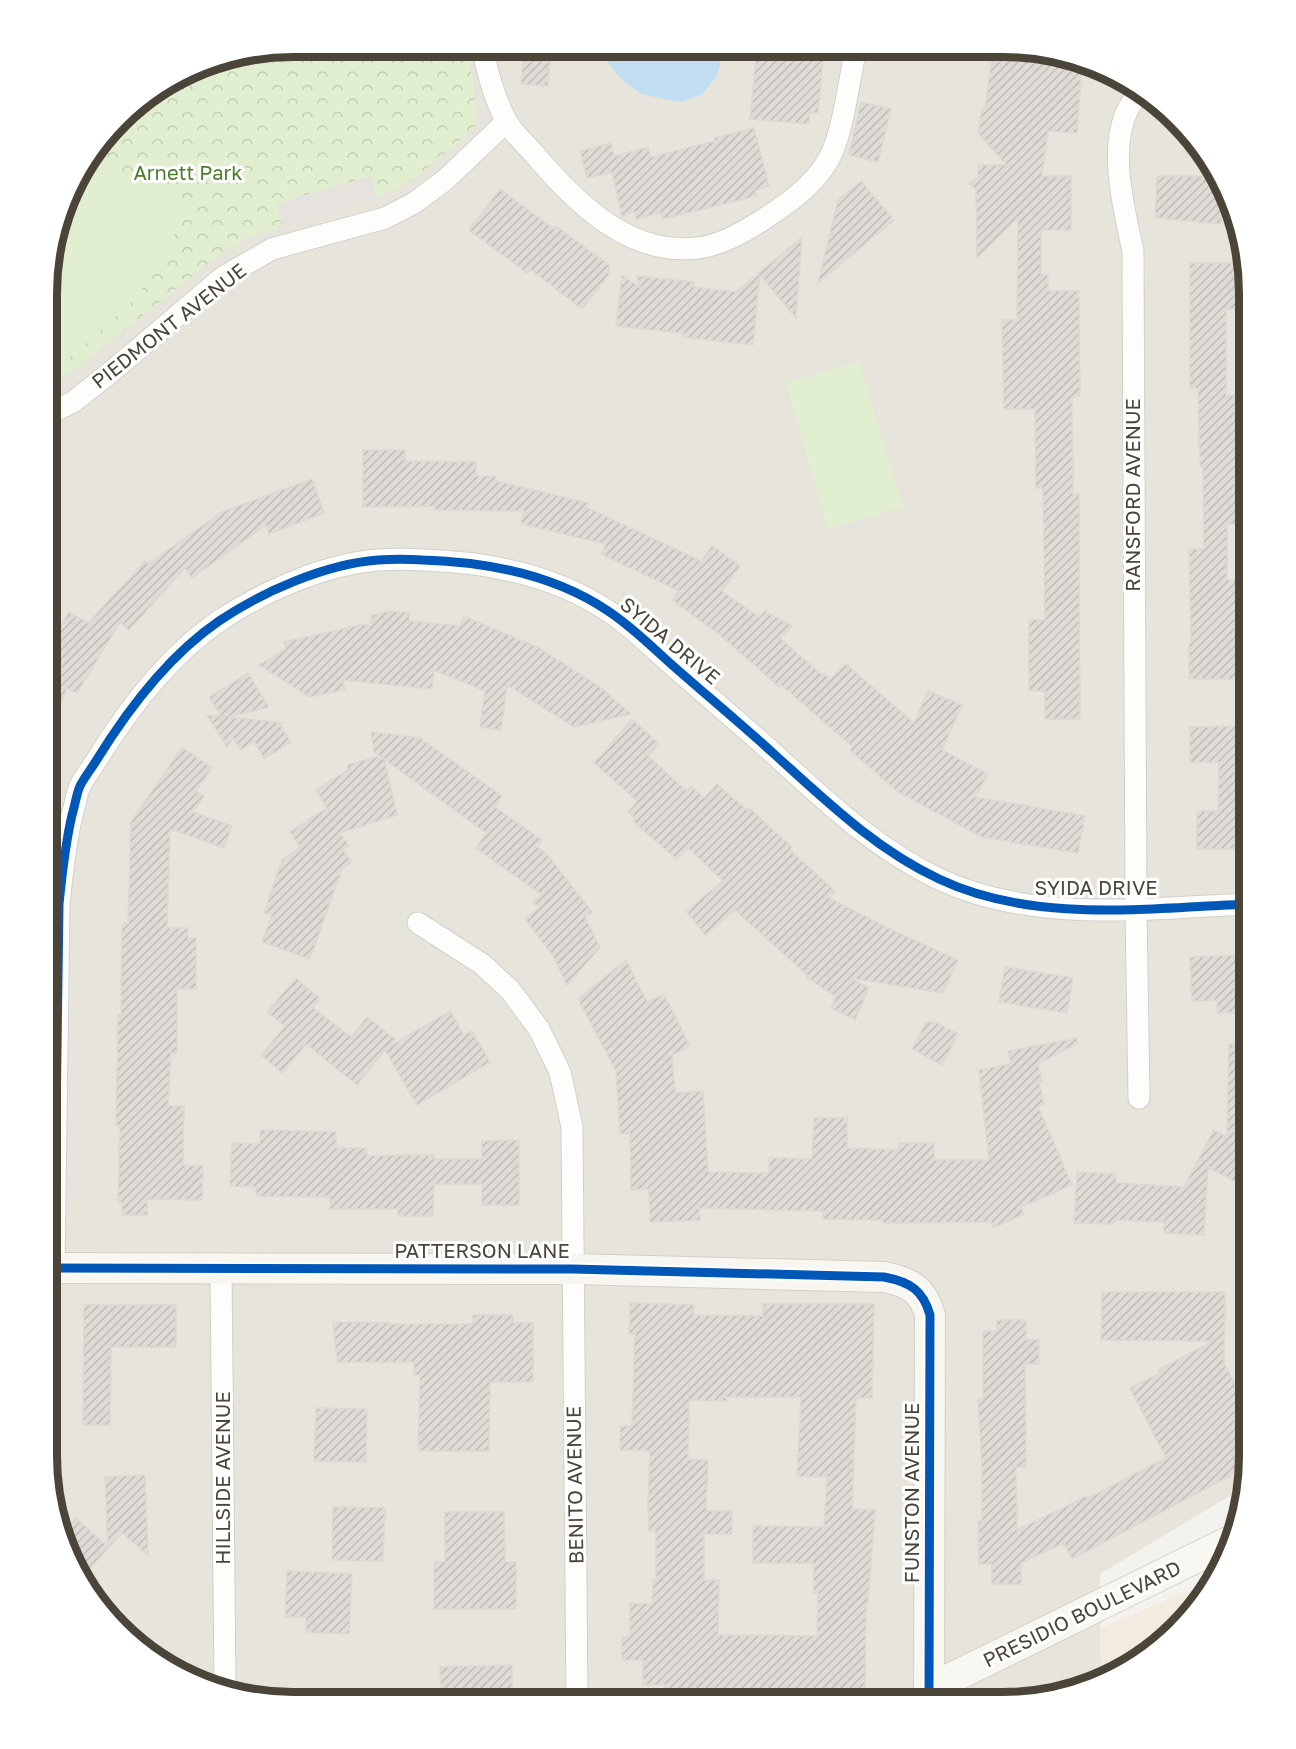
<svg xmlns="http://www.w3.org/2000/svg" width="1296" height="1749" font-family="'Golos Text',sans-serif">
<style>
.residential{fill:#e7e4dc}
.commercial{fill:#f3ebdf}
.park{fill:url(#park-crowns)}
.pitch{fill:#e1eecf}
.parking{fill:#e6e3df}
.water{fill:#c0ddf1}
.building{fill:url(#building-hatch);stroke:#dcd9d4;stroke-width:1.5;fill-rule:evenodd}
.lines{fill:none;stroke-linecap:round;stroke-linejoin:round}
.street-casing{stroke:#d2d0cb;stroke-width:23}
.secondary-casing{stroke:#d3cfc5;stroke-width:32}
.street{stroke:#fdfdfc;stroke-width:21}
.secondary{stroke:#f7f6f1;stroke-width:30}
.cycleway-casing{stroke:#fff;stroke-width:13}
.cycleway{stroke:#0057b8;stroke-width:9}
.labels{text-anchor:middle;stroke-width:6;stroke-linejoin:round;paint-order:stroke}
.park-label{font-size:20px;fill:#4a7f2a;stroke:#fff}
.street-label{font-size:20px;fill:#4b4439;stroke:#fff}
.rim{fill:none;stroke:#4b4439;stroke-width:8}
</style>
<defs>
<pattern id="park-crowns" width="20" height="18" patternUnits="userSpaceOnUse" patternTransform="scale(1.5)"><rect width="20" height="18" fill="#e1eecf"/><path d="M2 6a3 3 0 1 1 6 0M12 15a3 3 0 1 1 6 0" fill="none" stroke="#c3cdb2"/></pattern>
<pattern id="building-hatch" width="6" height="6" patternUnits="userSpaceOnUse" patternTransform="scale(1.5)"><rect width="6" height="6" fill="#dedbd6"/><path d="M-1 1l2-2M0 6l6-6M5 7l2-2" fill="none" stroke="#c0bdb8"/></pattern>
</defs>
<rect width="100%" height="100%" fill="#f4f2ee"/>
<path class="residential" d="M293,47l742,2 105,39 48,43 36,53 25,109v1179l-3,14 -146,88 1,106 -98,22 -741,-2 -106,-39 -48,-42 -36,-54 -25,-109 2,-1195 30,-91 52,-62 83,-48z"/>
<path class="commercial" d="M1214,1581l-6,11 -42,49 -54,36 -11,3 -1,-52z"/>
<path class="park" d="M293,47h172l9,41 2,38c-32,27 -60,58 -101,72l-4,-22 -94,27 5,23 -35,12 -24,14 -164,129 -11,5 1,-125 30,-91 52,-62 83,-48z"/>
<path class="pitch" d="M90,157l100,44 -22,48 -32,49 -61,55 -27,20 1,-112 30,-91z
M859,361l43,146 -74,22 -42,-146z"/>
<path class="parking" d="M372,176l3,22 -93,28 -5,-22z"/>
<path class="water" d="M604,47l119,1v2l-6,26 -15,18 -22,8 -39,-8 -19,-14 -15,-19z"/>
<path class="building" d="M524,47h27l-3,39 -27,-2z
M757,48h67l-6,65 -8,-1 -1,12 -59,-5z
M999,49h36l47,17 -5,67 -29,-2 -6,45h29v54h-30v45h7v16h31l1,105 -8,1 1,98 6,-1 1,225h-35v-28h-16v-71h16l-2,-132h-7l-1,-79h-31l-2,-89h15l1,-103 -41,41 -1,-68 -7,-7 9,-6v-12h29l-29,-32 4,-24h3l7,-53z
M861,102l30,7 -13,53 -29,-7z
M754,128l15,58 -14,4 2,6 -95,23 -1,-6 -25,6 -1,-7 -13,4 -10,-44 -25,6 -7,-27 31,-8 3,13 34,-9 3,10 64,-16 -1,-3z
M1157,176h62l5,8 7,30 -9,-1 -1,11 -66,-6z
M861,181l33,39 -76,63 20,-83z
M500,189l54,40 2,-3 53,39v9l-27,35 -52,-40 -3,4 -58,-43z
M802,237l-6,81 -36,-43 -7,70 -70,-8v-4l-67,-7 6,-51 18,13 -3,-12 57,6 -1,5 43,5z
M1190,263h52l6,24v22h-22v87l10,-1v41h13v88h-22v56h10l-1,49h13v50h-60v-36h2l-2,-94h15l-1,-82h-3l-2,-79 -8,1z
M363,450h42v11l71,1v14h20v5l92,22 -2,4 115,54 11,-15 28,20 -18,25 37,26 6,-6 27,15 -12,12 42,37 2,-2 6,6 16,-15 68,59 14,-32 34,14 -20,45 46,24 -13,23 110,19 -7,37 -96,-16 -84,-45 -48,-42 3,-3 -72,-62 -2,2 -60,-53 -47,-34 7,-9 -78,-37 5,-10 -85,-20 3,-13 -89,-1v-4l-72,1z
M312,479l12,34 -55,21 -3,-9 -74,53 -7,-10 -56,62 -9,-8 -43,71 -10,-5 -17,45h-2v-87l21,-34 19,11 57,-62 3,3 74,-52z
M391,611l19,2 -1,8 51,5 4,-10 75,32 60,38 32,28 -57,13 -67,-42 -6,45 -21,-3 5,-36 -51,-21 -2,19 -89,-9 2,10 -36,7 -50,-32 27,-16 -2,-7 80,-18 7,2 1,-11z
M248,673l21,34 -41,10 55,6 -3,2 11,17 -27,17 -10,-18 -13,9 -8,-12 -6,9 -20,-32 14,1 -12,-19z
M632,719l27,25 -11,12 39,35 4,-5 13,12 13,-14 30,26 2,-2 43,39 -2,3 45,41 -6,7 63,32 66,30 -15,33 -93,-15 19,10 -14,32 -24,-12 5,-11 -30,-20 1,-2 -72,-65 -30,25 -19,-24 37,-30 -35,-33 -11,12 -44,-39 3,-2 -8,-7 9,-11 -43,-38z
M1249,726v123h-52v-38h21l1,-49h-29v-35z
M371,732l49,6 82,58 -7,11 47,33 -5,7 10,7 45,58 -7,5 15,31 -33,37 -14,-29 -28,-37 14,-11 -6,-6 9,-7 -66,-47 10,-15 -102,-74 13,56 -57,18 9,13 -6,4 9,12 -10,7 -32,90 -48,-17 10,-27 -8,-2 18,-53 18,-13 -10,-15 37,-24 -11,-18 32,-20 -1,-5 33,-9 -6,-4z
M182,747l30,21 -16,23 8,5 -11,16 39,14 -8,22 -54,-19 -3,99h21v10h8v51h-19v64h-6l-3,53h16l-1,59 20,1 -1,34 -55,-1v16h-25v-13h-4l2,-77h-4l2,-110h3l1,-91h6l3,-102z
M1249,955v57l-32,1v-13l-25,1 -2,-44z
M626,960l21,42 17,-8 26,52 -18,9 3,38 28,-2 5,81 61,1v-15l43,1 2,-41h33v30l52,2v-7h35v17h55l-10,-90 32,-6 -3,-13 68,-13 2,5 -40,21 4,18h-3l5,22 -6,2 34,79 -51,22 3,7 -31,14 -2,-6 -108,1v-3l-60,-1v-8l-124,-3 1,12 -50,2 -1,-33 -18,1 -1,-57 -10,1 -4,-63 -38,-72z
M1005,967l68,11 -6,35 -68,-11z
M296,978l24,21 -7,9 38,29 16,-20 28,22 -8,9 63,-37 14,24 8,-4 18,31 -73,43 -32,-55 -28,35 -51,-41 -24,29 -21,-18 24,-29 -18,-14z
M926,1022h9l23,12 -16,31 -30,-16z
M1229,1044l20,1v144l-41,-22 -4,68 -40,-2v-11l-50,-2v4l-40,-1 3,-51 39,2v9l68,4 30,-57 13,7z
M260,1130l76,2v16h31v8l67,-1v4h48v-18l37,-1v65h-37v-21h-48l-1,32h-35v-7h-68v-12l-74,-1v-9l-26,-1 2,-43 28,1z
M1102,1292h123l-1,71 25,48v55l-177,93 -8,-16 -43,20v21h-29v-20h-13l-1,-43h4v-55l-4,-66 5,-1v-68h14v-11h29v20h13v24h-14l1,103h-10l1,63 70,-34 1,2 78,-40 -36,-70 30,-15 -2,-3 55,-29 -112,-1z
M630,1303l64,2 -1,10 70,1v-12h111l-2,94h-16l-4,111 23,1 -7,93h-2l-1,99 -146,-1 1,-10h-55v-6h-22v-25h-21v-23h8v-34l22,1 1,-25h3v-48h-7l-1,-28 2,-52 -30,-1v-24h12l3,-92h-6zM726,1397h75l-4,79 30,1 -3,50 -71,-1v37h61l-1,30h5l-1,43 -99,-1 1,-55h-15v-46h28v-23h-26l2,-51h-20l1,-60 37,1z
M84,1305h92v42h-65l-1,78h-27z
M473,1315h40v8h20v59h-43l-1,69h-71l2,-76h-6v-13h-77l-4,-40 56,1 1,1h83z
M316,1408l51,1 -1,53 -52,-1z
M145,1475l3,80 -26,-22 -41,45 -9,-13 -8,-34 12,-13 32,29 -3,-70z
M333,1507l52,1 -2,53 -51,-1z
M445,1512h59l1,50h11v47h-82v-47h11z
M287,1571l65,3 -3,60 -43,-2v-15h-21z
M512,1665v28h-11l3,8h-63l-1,-34z"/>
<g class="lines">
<g class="street-casing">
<path id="street" d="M482,47c5,24 12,51 24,73 6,13 20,24 29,35 41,48 94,101 162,93 23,-2 47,-16 67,-29 23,-15 48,-32 63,-57 16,-25 22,-83 29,-114
M48,414l25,-12 38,-30 112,-95 49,-28 113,-31 29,-15 31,-23 61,-58
M418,923l64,41 28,26 29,39 21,43 12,55 5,574
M1139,1098l-3,-190 -3,-657c-9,-42 -25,-102 -5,-142 4,-7 9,-14 13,-20
M54,1268l5,-364c3,-30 6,-59 13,-89 3,-9 4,-20 8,-29 4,-8 11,-17 16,-25 32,-52 72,-105 123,-140 43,-29 106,-57 159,-61 15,-1 30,-1 45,0 65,2 130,14 185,51 23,15 43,35 63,53 34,30 69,59 102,89 52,47 102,96 166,126 95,45 208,29 310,25
M221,1269l4,418"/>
</g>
<g class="secondary-casing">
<path id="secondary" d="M47,1268l525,1 312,8c26,5 39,13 46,38l-1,374 305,-150"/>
</g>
<use href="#street" class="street"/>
<use href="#secondary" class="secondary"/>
<g class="cycleway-casing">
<path id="cycleway" d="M47,1268l525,1 312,8c26,5 39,13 46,38l-1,387
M54,1268l5,-364c3,-30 6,-59 13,-89 3,-9 4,-20 8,-29 4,-8 11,-17 16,-25 32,-52 72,-105 123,-140 43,-29 106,-57 159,-61 15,-1 30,-1 45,0 65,2 130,14 185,51 23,15 43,35 63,53 34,30 69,59 102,89 52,47 102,96 166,126 95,45 208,29 310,25"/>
</g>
<use href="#cycleway" class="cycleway"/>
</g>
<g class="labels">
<g class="park-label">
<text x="188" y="180">Arnett Park</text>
</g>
<g class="street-label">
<text transform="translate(169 326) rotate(-38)" y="7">PIEDMONT AVENUE</text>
<text transform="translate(1133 495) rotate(-90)" y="7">RANSFORD AVENUE</text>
<text transform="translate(670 641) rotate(40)" y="7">SYIDA DRIVE</text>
<text x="1096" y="895">SYIDA DRIVE</text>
<text x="482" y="1258">PATTERSON LANE</text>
<text transform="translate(223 1478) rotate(-90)" y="7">HILLSIDE AVENUE</text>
<text transform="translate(575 1485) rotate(-91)" y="7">BENITO AVENUE</text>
<text transform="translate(912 1493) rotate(-90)" y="7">FUNSTON AVENUE</text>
<text transform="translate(1082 1614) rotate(-26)" y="7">PRESIDIO BOULEVARD</text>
</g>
</g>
<path d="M0 0H1296V1749H0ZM293 57H1003A236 236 0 0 1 1239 293V1456A236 236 0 0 1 1003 1692H293A236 236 0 0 1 57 1456V293A236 236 0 0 1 293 57Z" fill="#fff" fill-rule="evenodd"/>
<path class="rim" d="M293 57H1003A236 236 0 0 1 1239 293V1456A236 236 0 0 1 1003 1692H293A236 236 0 0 1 57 1456V293A236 236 0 0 1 293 57Z"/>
</svg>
